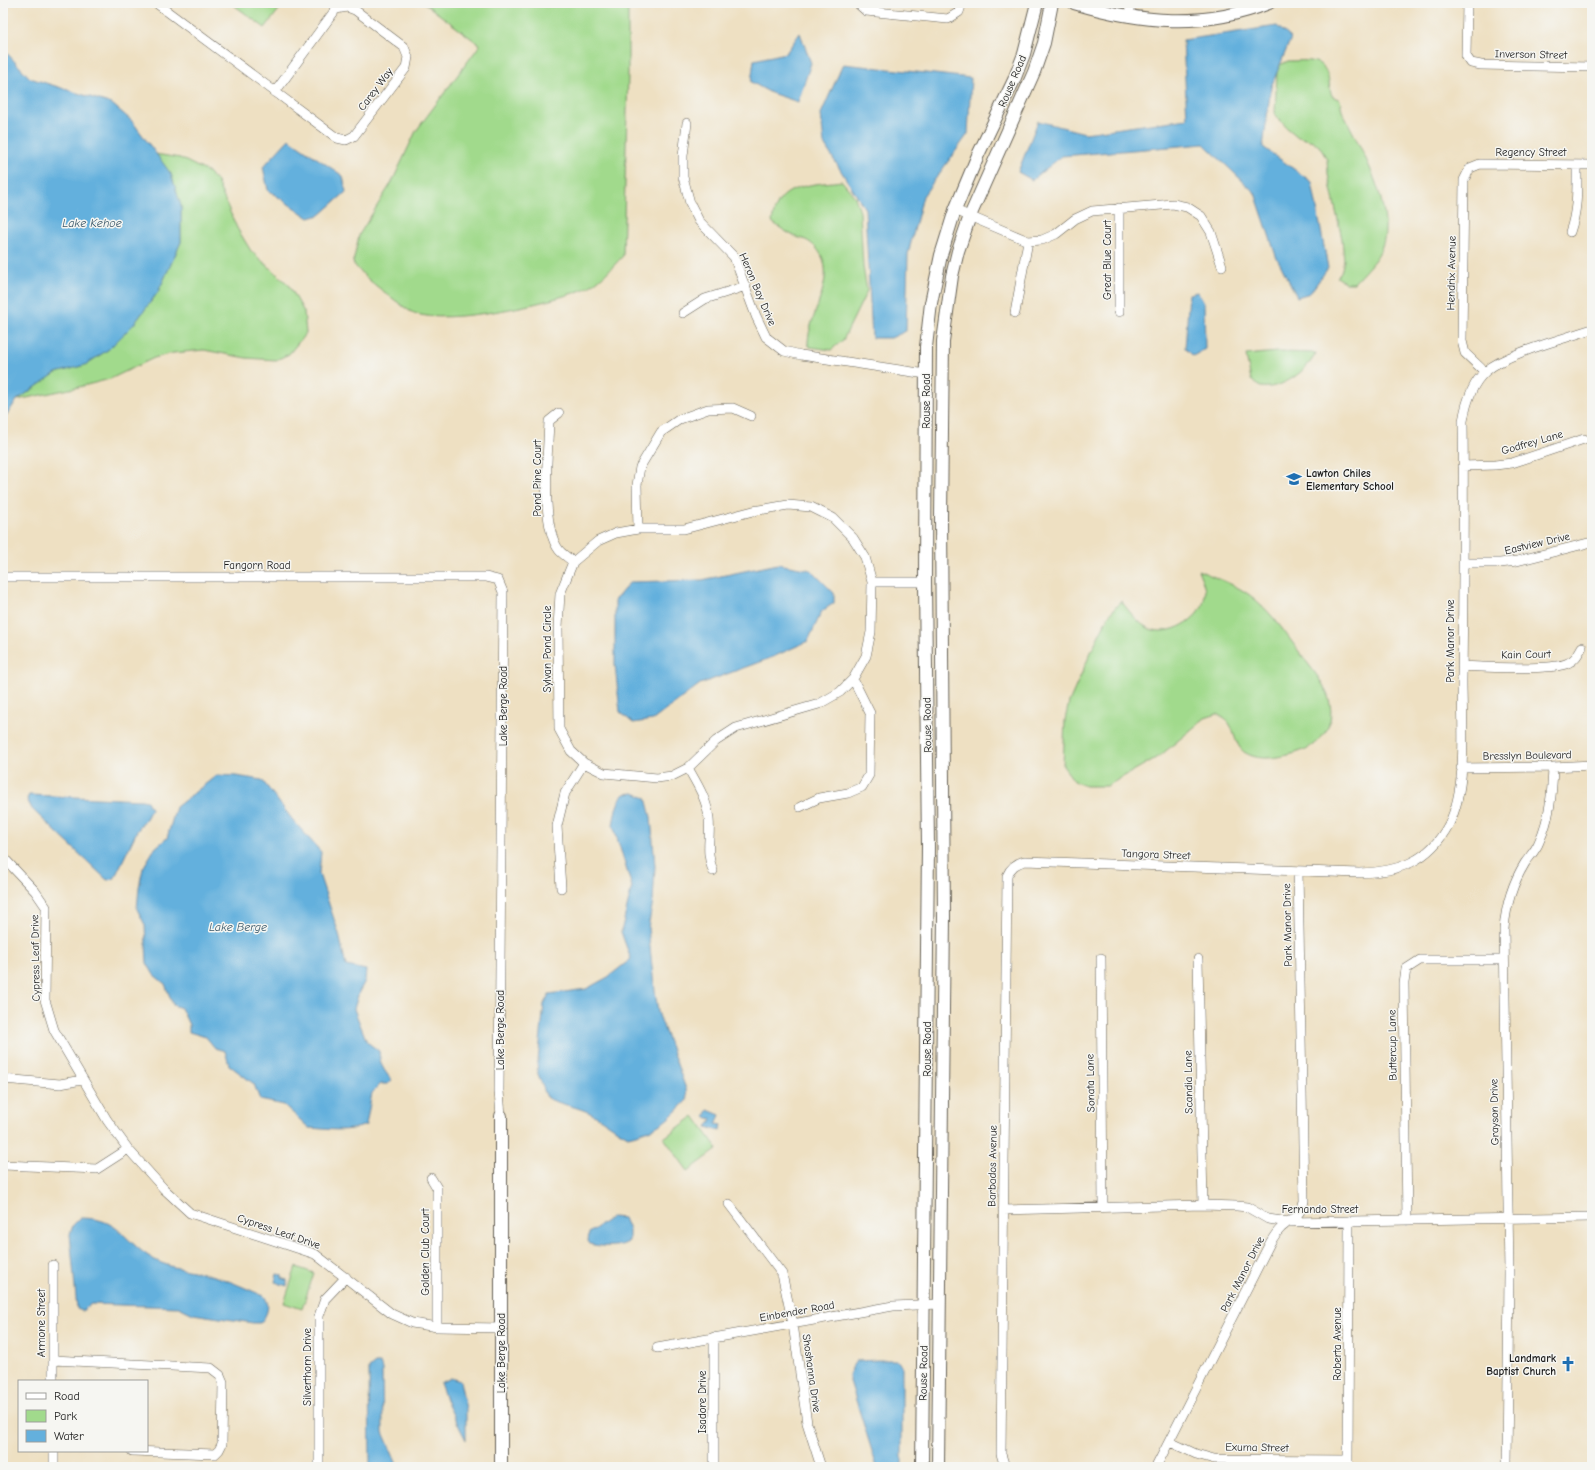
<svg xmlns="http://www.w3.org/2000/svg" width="1595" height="1470" font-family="'Comic Neue',sans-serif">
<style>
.green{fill:#a1da8c;stroke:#5e7b54}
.water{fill:#64b0dd;stroke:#40667c}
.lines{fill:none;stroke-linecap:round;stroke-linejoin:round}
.street-casing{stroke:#666156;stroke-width:10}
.secondary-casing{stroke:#666156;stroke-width:14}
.street{stroke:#fff;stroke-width:9}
.secondary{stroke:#fff;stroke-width:12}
.labels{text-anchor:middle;stroke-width:3;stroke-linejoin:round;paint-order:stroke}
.street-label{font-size:11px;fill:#1c1c1c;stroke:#f6f6f2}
.poi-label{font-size:11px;font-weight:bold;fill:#1c1c1c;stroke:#f6f6f2;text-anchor:start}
.water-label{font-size:12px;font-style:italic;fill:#395769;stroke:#f6f6f2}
</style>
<rect width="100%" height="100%" fill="#f6f6f2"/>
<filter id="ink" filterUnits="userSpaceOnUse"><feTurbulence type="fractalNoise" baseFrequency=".025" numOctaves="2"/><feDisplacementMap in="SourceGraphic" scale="8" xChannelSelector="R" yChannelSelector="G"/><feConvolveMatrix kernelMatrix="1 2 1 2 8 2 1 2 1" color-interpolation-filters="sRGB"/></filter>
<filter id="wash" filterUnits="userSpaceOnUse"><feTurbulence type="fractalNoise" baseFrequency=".012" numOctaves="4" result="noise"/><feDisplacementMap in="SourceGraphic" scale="16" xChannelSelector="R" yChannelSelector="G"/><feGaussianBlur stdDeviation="0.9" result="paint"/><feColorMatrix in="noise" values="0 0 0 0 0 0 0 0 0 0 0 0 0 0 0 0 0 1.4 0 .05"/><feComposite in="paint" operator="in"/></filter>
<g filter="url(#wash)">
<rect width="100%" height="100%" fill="#eee0c2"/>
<path class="green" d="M231,3h53l-19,25z
M424,3h204v71l-5,182c-12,12 -24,27 -39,33 -33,14 -139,37 -170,24 -6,-2 -12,-8 -18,-12 -15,-12 -31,-22 -43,-38l6,-28 33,-53 24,-51 64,-86z
M1288,61c15,0 34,-4 39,13 3,7 2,15 5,22l8,4 2,11c17,34 56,100 39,138 -5,12 -18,24 -27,34h-8l-9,-6 4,-4 3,-13 -2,-21 -14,-65 -1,-15 -8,-13 -6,-5 -15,-4 -12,-10 -11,-13 2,-42 3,-7z
M155,154l25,4 28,14 9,10 20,46 14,23 38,34 15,27 2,21 -17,21 -13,6 -30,-2 -42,-8 -31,3 -19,5 -44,21 -31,8 -62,13 39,-27 29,-8 24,-16 25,-25 24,-32 23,-50v-36l-10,-32z
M842,181l13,16 5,15 3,54 4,25 -24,49 -12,10 -21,-3 -2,-3c0,-32 36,-73 4,-100 -6,-5 -10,-5 -16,-7 -9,-4 -17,-10 -24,-15 1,-5 2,-11 4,-15 9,-24 45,-23 66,-26z
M1277,352l39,1c-8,17 -34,37 -55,34 -4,-1 -7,-5 -10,-7l-5,-25z
M1198,570c20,9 43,16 59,31 17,15 30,34 43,52 7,10 17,21 23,32 19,35 2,62 -35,70 -14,3 -30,6 -44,-3 -9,-7 -9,-20 -15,-29 -3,-4 -9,-7 -12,-9l-12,4 -44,37 -54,31h-21l-11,-4 -12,-16 2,-46 4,-18 26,-59 14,-28 12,-14c9,11 16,22 29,28 19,8 50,-9 54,-29 3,-11 -2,-20 -6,-30z
M694,1116l24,33 -30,22 -24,-33z
M296,1267l18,6 -12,36 -18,-6z"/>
<path class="water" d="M1277,26l14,12 -20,49 -8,60 49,35 16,86 -18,25 -13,4 -21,-41 -21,-63 -51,-49 -142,12 -30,24 -14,-8 20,-51 47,12 102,-14 -4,-79z
M800,33l11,30 -13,39 -27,-9 -20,-11 3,-22 32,-7z
M3,49l27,29 82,26 20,17 39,53 10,32v36l-23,50 -24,32 -25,25 -24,16 -29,8 -39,27 -14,20z
M843,64l128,14 -3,56 -45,62 -15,58 -2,77 -15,7h-19l-7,-129 -41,-65 -3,-30z
M289,139l54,37 3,16 -26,23 -11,3 -41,-28 -5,-23z
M1197,292l7,10 1,47 -12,7 -8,-8 4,-54z
M778,564l33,6 23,23v10l-12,8 -14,30 -35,16 -73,27 -47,36 -20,3 -13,-11 -5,-47v-65l15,-18 72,-2z
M217,775l19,1 26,4 30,39 29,33 -2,22 20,60 7,32 20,4 -1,11 -6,11 -5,17 13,33 12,9c1,13 4,19 13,29l-5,4h-6l-9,9 -6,32c-19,8 -38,4 -57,3l-25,-23 -24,-5 -6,-16 -25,-19 -4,-14 -10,-3 -9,-11 -17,-5v-7l-8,-17 -8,-3 -8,-21 -11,-9 -7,-12 -2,-38 -8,-16 2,-22 4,-19 12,-20 12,-10 9,-31z
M634,793l12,5 5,19 4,49 -2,35 -5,27 5,48 5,36 28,77 1,11c-22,23 -29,29 -59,36 -13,-6 -23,-16 -36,-22 -13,-7 -30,-9 -45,-16l-10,-27 7,-67 5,-10 37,-5 22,-12 23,-18 -10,-27 11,-45 -19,-62 3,-16 4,-10 4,-5z
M29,795l113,5 5,1 4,8 -4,8 -10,14 -23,48 -7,1 -75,-71 -5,-10z
M708,1110l12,5 -4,9 6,1 -2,6 -13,-4 5,-8 -7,-2z
M612,1217l12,1 5,12v11c-6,7 -30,6 -39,3l-2,-3 1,-8z
M80,1218c38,0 40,18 67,37 19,14 42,14 63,20 19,5 37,14 54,21 7,9 3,20 -4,27h-7l-60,-9 -14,-7 -88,-3 -9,7 -5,-2 -7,-75 3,-9z
M277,1274l5,1v3l5,2v6l-12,-4z
M879,1360h18l5,7v100h-25l-28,-89 2,-10 5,-7z
M375,1363h5l2,6 1,63 15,35h-28l-1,-99z
M451,1378l9,3 6,28v31l-18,-35 -8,-22z"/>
</g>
<g filter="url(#ink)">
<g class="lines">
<g class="street-casing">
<path id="street" d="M156,3l181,135 9,2 8,-4 52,-68 2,-11 -4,-10 -49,-37 -8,-3 -11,2 -61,83
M857,3l9,8 82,8 11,-7 3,-9
M1467,3l-1,53 5,7 10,2 111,2
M1129,17l2,-14
M687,123l-4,33v21l7,26 9,18 35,36 22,59 10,21 18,14 17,4 125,19
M955,210l73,31 14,-1 14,-6 19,-15 17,-8 81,-7 14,3 14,9 10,16 11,34
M1570,232c8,-23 7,-44 7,-67
M1119,312v-104
M683,313l22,-14 41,-13
M1015,313l13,-72
M1485,372l-20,-19 -3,-12 2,-161 6,-12 10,-4 112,1
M559,413l-10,8c-1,32 -9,104 10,129 3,4 10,8 14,12
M1463,466l32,-1 17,-2 72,-24
M788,505l23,2 22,11 20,20 12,19 7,25 -1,50 -5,24 -13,23 -13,13 -21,12 -83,24 -20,13 -28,27 -16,8 -15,2 -53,-5 -20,-10 -13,-12 -12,-22 -1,-102 2,-33 13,-32 25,-21 18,-8 22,-4h46l69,-18z
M638,529l-1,-44 3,-18 21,-35 19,-13 28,-10 25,-1 18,8
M1463,563h37l17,-2 75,-19
M3,577h483l12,3 5,12 -4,499 2,25
M872,582h53
M1462,666c21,1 91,5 106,-3 7,-3 10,-9 14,-16
M688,768c9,16 19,31 21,51 2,19 -4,32 4,52
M1461,768l92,-1 39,-2
M800,807l19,-9 29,-5 14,-6 7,-12 1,-62 -17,-34
M3,857l32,34 11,16 -1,93 9,30 53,90 21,29 36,40 26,24 125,41 77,60 20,9 25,4 65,1
M561,888l-4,-62 8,-33 19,-30
M1101,958l2,249
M1198,959l5,246
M3,1079l57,5 22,-4
M3,1165l94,4 31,-20
M431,1178l6,10v139
M729,1204l53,70 11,50 14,99 14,44
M1003,1210l200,-5 34,1 10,1 21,12 21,3 303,-5
M1407,1221l-3,-238 2,-14 14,-9h84
M53,1265v116
M657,1348l236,-42 47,-2
M53,1360l158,8 9,7 3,7 -1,62 -3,6 -4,4 -83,-3
M1170,1442l26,12 18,5 134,1
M54,1467v-16
M319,1467v-151l6,-17 21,-22
M714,1467v-130
M1005,1467l-4,-13 6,-578c4,-9 9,-13 18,-15l334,12c39,-1 70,-11 90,-49 19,-38 13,-100 13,-143 1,-87 2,-174 1,-260 3,-18 9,-38 23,-50 21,-18 78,-32 106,-42
M1156,1467l114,-224c3,-5 6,-10 10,-14 10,-10 21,-12 24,-28l-6,-330
M1348,1467l1,-246
M1507,1467l2,-193 -5,-345c2,-24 8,-45 21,-66 5,-7 11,-13 14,-21 11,-24 13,-48 14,-75"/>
</g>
<g class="secondary-casing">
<path id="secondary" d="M1074,3c67,20 129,26 195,0
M501,1467v-351
M922,1467l6,-621 -3,-264 1,-235 5,-44 10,-48 14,-45 23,-55 36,-75 10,-26 13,-51
M938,1467l6,-550 -3,-399 2,-177 9,-65 6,-25 12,-35 64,-144 10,-29 8,-40"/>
</g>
<use href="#street" class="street"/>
<use href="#secondary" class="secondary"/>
</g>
</g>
<defs>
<g id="school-bare" transform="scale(1.2)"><path d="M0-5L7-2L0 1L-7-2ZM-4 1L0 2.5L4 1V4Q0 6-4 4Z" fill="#1f6fb2" stroke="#f6f6f2" stroke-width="2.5" paint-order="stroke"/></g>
<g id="church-bare" transform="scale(1.2)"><path d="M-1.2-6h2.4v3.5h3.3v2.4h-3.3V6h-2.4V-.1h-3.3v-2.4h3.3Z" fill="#1f6fb2" stroke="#f6f6f2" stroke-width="2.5" paint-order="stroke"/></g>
</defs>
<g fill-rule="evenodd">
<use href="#school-bare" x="1294" y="479"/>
<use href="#church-bare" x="1568" y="1364"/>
</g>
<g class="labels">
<g class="street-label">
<text transform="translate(1531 54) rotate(1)" y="4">Inverson Street</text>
<text transform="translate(1012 81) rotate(-67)" y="4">Rouse Road</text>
<text transform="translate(375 89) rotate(-53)" y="4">Carey Way</text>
<text x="1531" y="156">Regency Street</text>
<text transform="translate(1107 260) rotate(-90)" y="4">Great Blue Court</text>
<text transform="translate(1451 273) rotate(-89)" y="4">Hendrix Avenue</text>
<text transform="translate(758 289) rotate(67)" y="4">Heron Bay Drive</text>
<text transform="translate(926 401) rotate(-90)" y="4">Rouse Road</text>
<text transform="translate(1532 442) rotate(-16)" y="4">Godfrey Lane</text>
<text transform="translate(537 478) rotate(-90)" y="4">Pond Pine Court</text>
<text transform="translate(1537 543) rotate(-13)" y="4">Eastview Drive</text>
<text x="257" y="569">Fangorn Road</text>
<text transform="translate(1450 641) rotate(-90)" y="4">Park Manor Drive</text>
<text transform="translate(547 649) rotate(-90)" y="4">Sylvan Pond Circle</text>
<text transform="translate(1526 654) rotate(-1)" y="4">Kain Court</text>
<text transform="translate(503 706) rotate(-90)" y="4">Lake Berge Road</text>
<text transform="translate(927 725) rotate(-91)" y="4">Rouse Road</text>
<text transform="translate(1527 755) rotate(-1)" y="4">Bresslyn Boulevard</text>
<text transform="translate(1156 854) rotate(2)" y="4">Tangora Street</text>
<text transform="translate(1287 925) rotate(-91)" y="4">Park Manor Drive</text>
<text transform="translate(35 958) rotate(-91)" y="4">Cypress Leaf Drive</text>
<text transform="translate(500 1030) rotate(-90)" y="4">Lake Berge Road</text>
<text transform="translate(1392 1045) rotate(-91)" y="4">Buttercup Lane</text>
<text transform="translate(927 1049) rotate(-90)" y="4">Rouse Road</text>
<text transform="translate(1188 1082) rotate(-91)" y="4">Scandia Lane</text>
<text transform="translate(1090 1083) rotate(-91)" y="4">Sonata Lane</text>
<text transform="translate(1494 1112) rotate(-91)" y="4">Grayson Drive</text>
<text transform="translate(992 1166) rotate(-89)" y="4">Barbados Avenue</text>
<text x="1320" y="1213">Fernando Street</text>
<text transform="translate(279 1231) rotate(19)" y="4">Cypress Leaf Drive</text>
<text transform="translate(425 1252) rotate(-90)" y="4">Golden Club Court</text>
<text transform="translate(1242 1274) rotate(-63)" y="4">Park Manor Drive</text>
<text transform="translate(797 1311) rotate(-10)" y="4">Einbender Road</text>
<text transform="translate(41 1323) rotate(-90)" y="4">Armone Street</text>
<text transform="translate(1337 1344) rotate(-90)" y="4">Roberta Avenue</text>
<text transform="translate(501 1353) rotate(-90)" y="4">Lake Berge Road</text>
<text transform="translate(307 1367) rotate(-90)" y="4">Silverthorn Drive</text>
<text transform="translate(812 1373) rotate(82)" y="4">Shoshanna Drive</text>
<text transform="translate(923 1373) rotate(-89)" y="4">Rouse Road</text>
<text transform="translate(702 1402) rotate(-90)" y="4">Isadore Drive</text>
<text transform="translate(1257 1447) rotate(1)" y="4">Exuma Street</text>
</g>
<g class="poi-label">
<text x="1306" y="477">Lawton Chiles<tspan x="1306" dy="13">Elementary School</tspan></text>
<text x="1556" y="1362" text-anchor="end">Landmark<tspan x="1556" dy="13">Baptist Church</tspan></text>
</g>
<g class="water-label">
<text x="92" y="227">Lake Kehoe</text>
<text x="238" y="931">Lake Berge</text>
</g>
</g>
<rect width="1595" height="1470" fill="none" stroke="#f6f6f2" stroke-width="16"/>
<rect x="18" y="1380" width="130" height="72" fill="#f6f6f2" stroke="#9f9f9c"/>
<rect x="26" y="1393" width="20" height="6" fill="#ffffff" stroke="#9f9f9c"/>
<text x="54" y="1400" font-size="12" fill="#1c1c1c">Road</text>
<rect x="26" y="1410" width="20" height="12" fill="#a1da8c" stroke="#9f9f9c"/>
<text x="54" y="1420" font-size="12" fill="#1c1c1c">Park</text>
<rect x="26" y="1430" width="20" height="12" fill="#64b0dd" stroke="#9f9f9c"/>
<text x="54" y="1440" font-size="12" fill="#1c1c1c">Water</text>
</svg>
